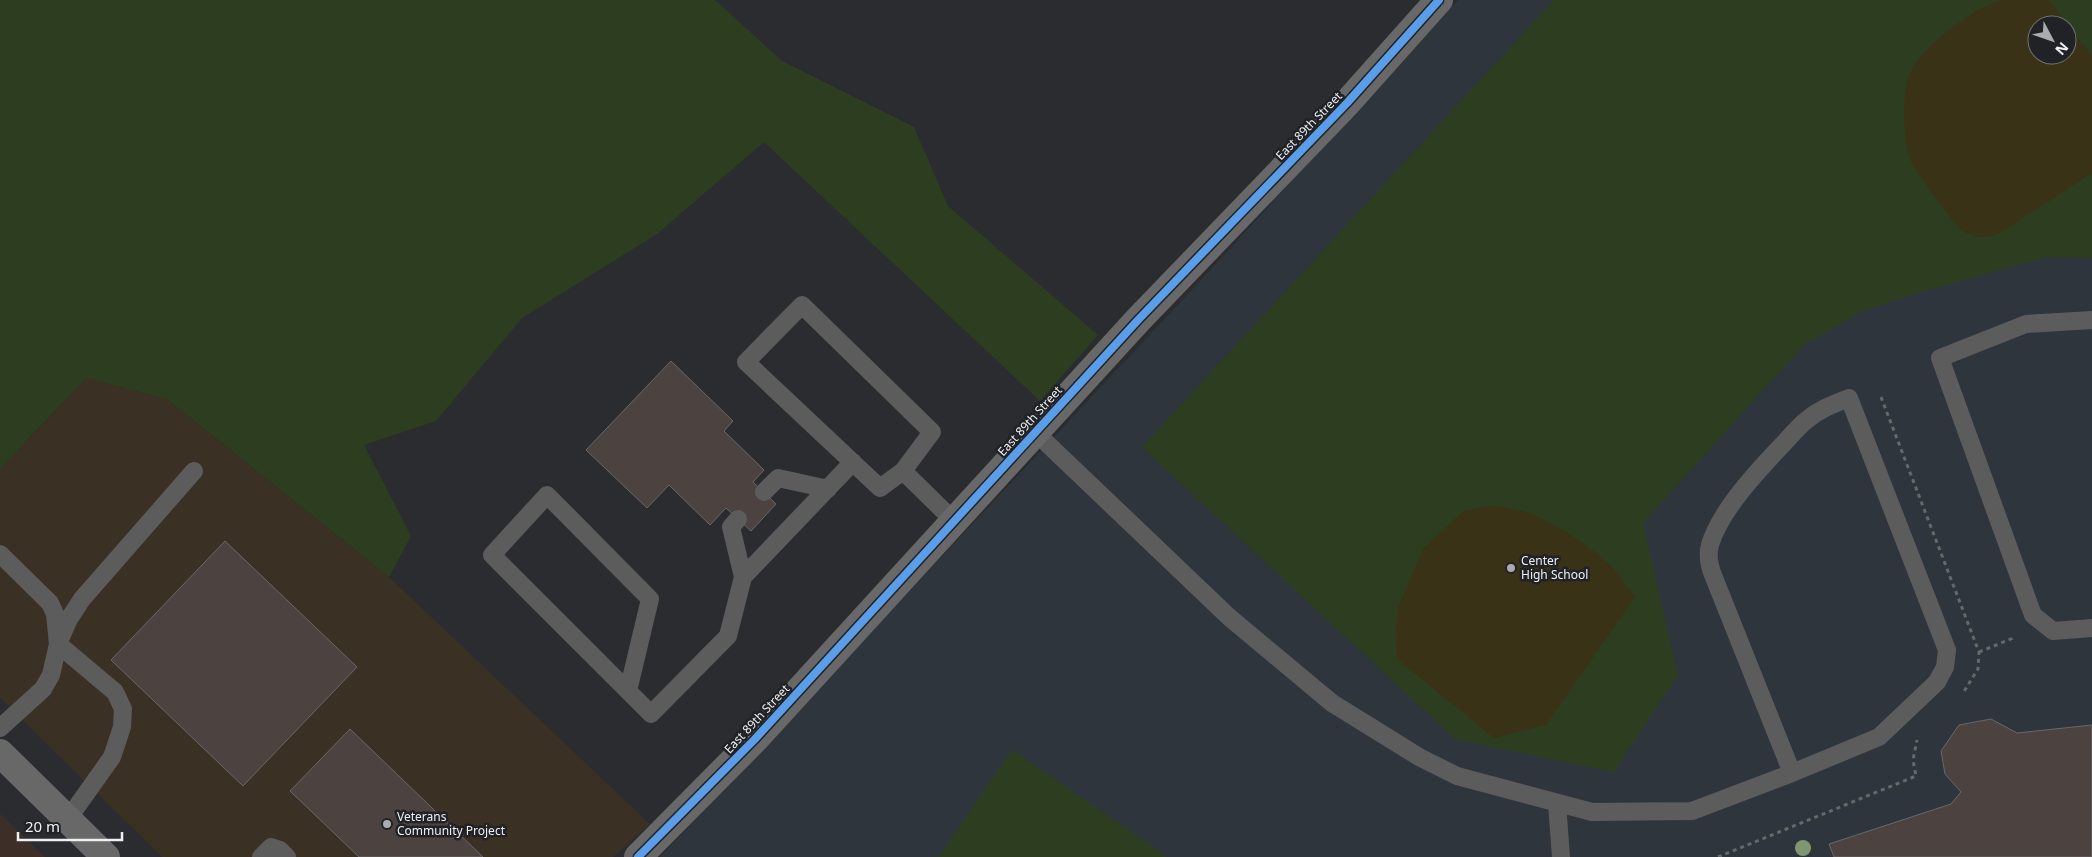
<svg xmlns="http://www.w3.org/2000/svg" width="2092" height="857" font-family="'Noto Sans',sans-serif">
<style>
.commercial{fill:#3a3124}
.industrial{fill:#3d2f27}
.built{fill:#2e353c;fill-rule:evenodd}
.green{fill:#2d3e20;fill-rule:evenodd}
.sand{fill:#393217;fill-rule:evenodd}
.building{fill:#4c4341;stroke:#696869}
.lines{fill:none;stroke-linecap:round;stroke-linejoin:round}
.path{stroke:#676868;stroke-width:3;stroke-dasharray:4 4;stroke-linecap:butt}
.lane{stroke:#5d5c5d;stroke-width:18}
.secondary{stroke:#696868;stroke-width:28}
.cycleway-casing{stroke:#202226;stroke-width:11}
.cycleway{stroke:#5a9eea;stroke-width:8}
.tree{fill:#7f9770}
.poi-dot{fill:#a9abae;stroke:#202226;stroke-width:2}
.labels{text-anchor:middle;stroke-width:5;stroke-linejoin:round;paint-order:stroke}
.street-label{font-size:12px;fill:#eef0f2;stroke:#202226}
.poi-label{font-size:12px;fill:#eef0f2;stroke:#202226;text-anchor:start}
</style>
<rect width="100%" height="100%" fill="#2a2c2f"/>
<path class="commercial" d="M86,378l81,21 222,178 261,247 -37,33h-451l-162,-159v-229z"/>
<path class="industrial" d="M0,814l45,43h-45z"/>
<path class="built" d="M1458,0h634v857h-1432l541,-577zM2037,25h30v30h-30z"/>
<path class="green" d="M0,0h715l67,61 132,66 34,79 150,129 -58,66 -276,-259 -107,92 -135,84 -86,103 -72,24 47,91 -22,41 -222,-178 -81,-21 -86,91z
M1554,0h538v258l-45,-1 -133,37 -54,18 -57,34 -160,177 35,152 -64,97 -159,-33 -313,-292zM2037,25h30v30h-30z
M1012,750l156,107h-229z"/>
<path class="sand" d="M2001,0h48l43,56v117l-95,62c-12,3 -21,3 -33,-3 -10,-7 -49,-61 -54,-73 -7,-16 -8,-68 -1,-83 8,-20 26,-35 43,-48 14,-11 31,-23 49,-28zM2037,25h30v30h-30z
M1494,505l37,8 34,18 33,23 18,17 19,26 -89,128 -52,13 -97,-79 -2,-26 4,-28 24,-56 40,-38z"/>
<path class="building" d="M671,361l62,60 -9,10 40,39 -11,12 23,22 -25,27 -25,-23 -16,17 -41,-40 -22,23 -61,-58z
M225,541l132,126 -114,119 -132,-126z
M1991,719l26,14 75,-8v132h-258l-5,-13 122,-40 10,-12 -16,-18 -4,-23 18,-26z
M350,729l133,128h-124l-69,-66z"/>
<g class="lines">
<path class="path" d="M1881,397l98,255 -1,17 -15,24
M1979,652l37,-15
M1718,857l198,-81 -3,-16 4,-20"/>
<path class="lane" d="M2092,320l-66,4 -86,34 93,257 20,16 39,-3
M1035,432l194,185 103,86 87,54 38,19 135,36 100,-1 100,-38 87,-36 58,-55 8,-15 2,-17 -98,-252c-15,6 -29,11 -41,21 -8,6 -15,14 -22,22 -25,26 -66,69 -76,104 -3,11 -1,20 3,30l79,198
M903,471l-23,17 -134,-126 56,-57 130,127 -29,39 51,50
M764,492l14,-14 50,11
M738,519l-7,8 12,50
M0,554l50,49 5,11 3,30 -7,31 -8,14 -43,39
M628,691l22,-92 -103,-104 -55,60 159,159 77,-78 15,-59 110,-115
M1557,803l4,54
M68,819l44,-62 10,-30 1,-18 -8,-17 -57,-48 11,-25 13,-20 112,-128
M261,857l10,-10 9,3 7,7"/>
<path class="secondary" d="M0,753l106,104
M638,857l117,-118 383,-419 209,-217 92,-103"/>
<g class="cycleway-casing">
<path id="cycleway" d="M638,857l117,-118 383,-419 209,-217 92,-103"/>
</g>
<use href="#cycleway" class="cycleway"/>
</g>
<circle class="tree" cx="1803" cy="848" r="8"/>
<g class="poi-dot">
<circle cx="1511" cy="568" r="5"/>
<circle cx="387" cy="824" r="5"/>
</g>
<g class="labels">
<g class="street-label">
<text transform="translate(1309 126) rotate(-46)" y="4">East 89th Street</text>
<text transform="translate(1030 421) rotate(-48)" y="4">East 89th Street</text>
<text transform="translate(757 719) rotate(-47)" y="4">East 89th Street</text>
</g>
<g class="poi-label">
<text x="1521" y="565">Center<tspan x="1521" dy="14">High School</tspan></text>
<text x="397" y="821">Veterans<tspan x="397" dy="14">Community Project</tspan></text>
</g>
</g>
<g transform="translate(2052 40) rotate(131)"><circle r="24" fill="#202226" stroke="#727478"/>
<path d="M0-4L9 19L0 12L-9 19Z" fill="#a9abae"/>
<text y="-8" font-size="14" font-weight="bold" text-anchor="middle" fill="#eef0f2">N</text>
</g>
<path d="M18 832v8h104v-8" fill="none" stroke="#eef0f2" stroke-width="2.5"/>
<text x="25" y="832" font-size="15" fill="#eef0f2" stroke="#202226" stroke-width="4" paint-order="stroke">20 m</text>
</svg>
